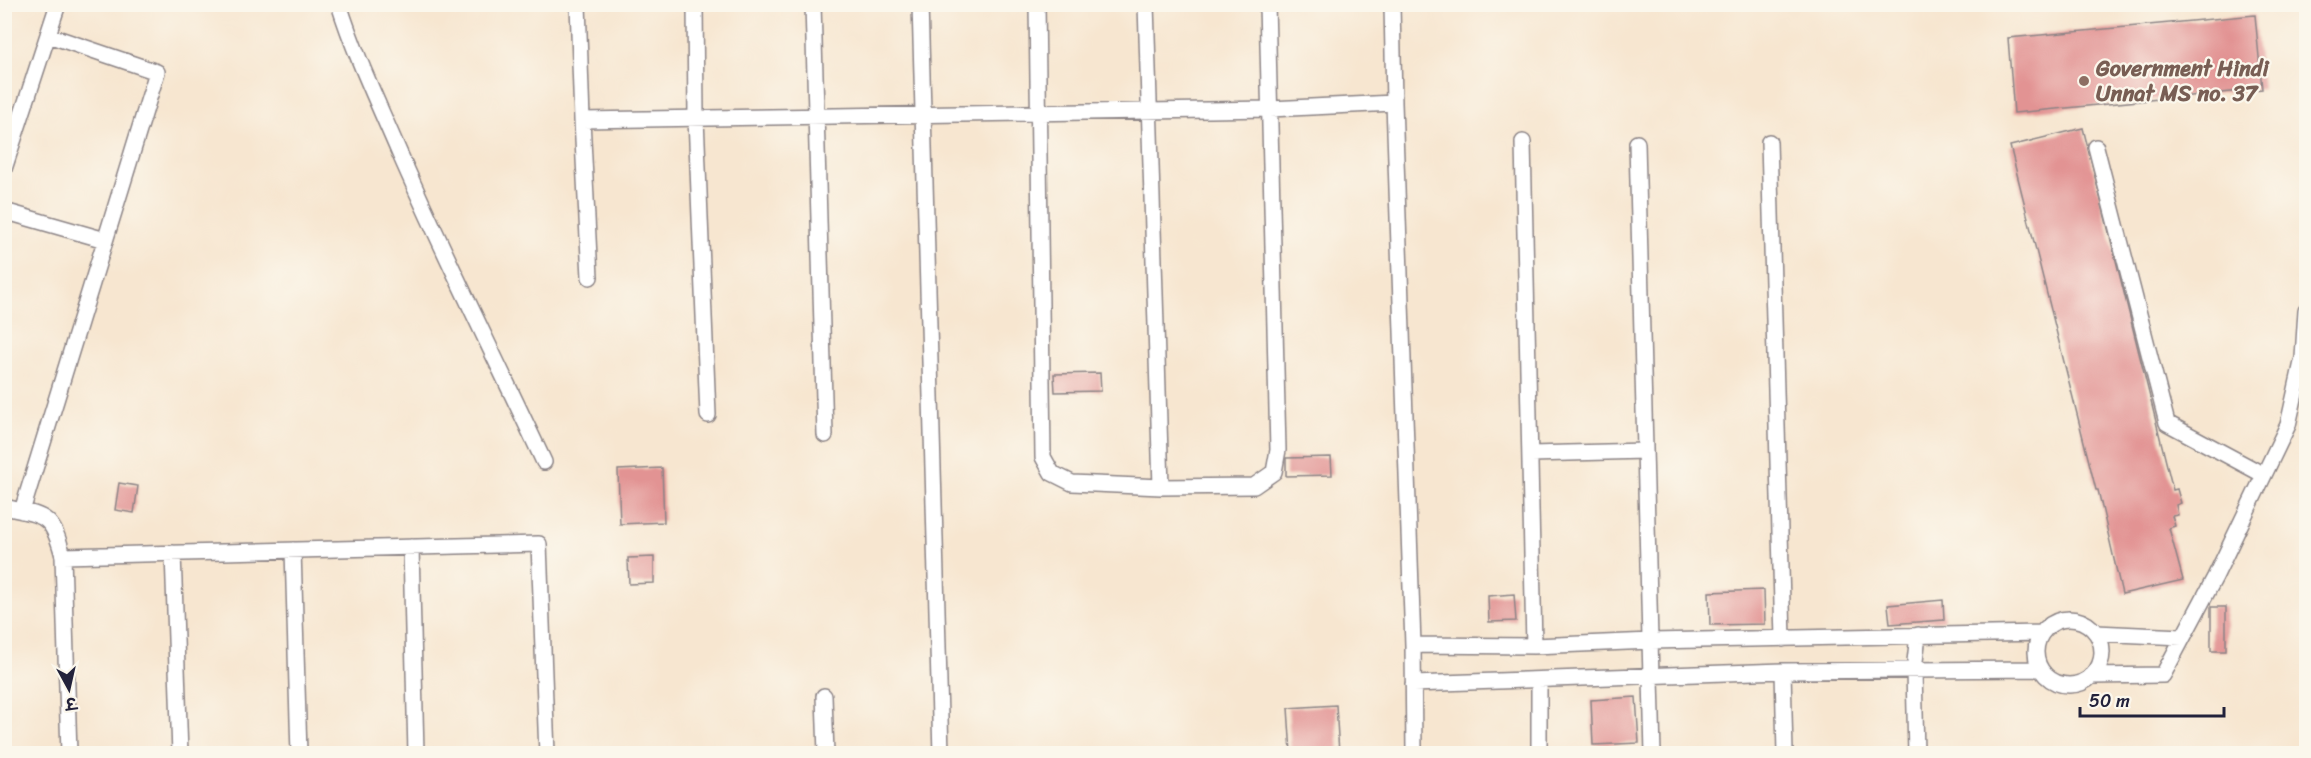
<svg xmlns="http://www.w3.org/2000/svg" width="2311" height="758" font-family="Sriracha,'Playpen Sans Deva',sans-serif">
<style>
.building{fill:#e29393}
.lines{fill:none;stroke-linecap:round;stroke-linejoin:round}
.street-casing{stroke:#8c8486;stroke-width:18}
.street{stroke:#fff;stroke-width:15}
.education-dot{fill:#8d6e63;stroke:#fbf7ec;stroke-width:2}
.labels{text-anchor:middle;stroke-width:4.5;stroke-linejoin:round;paint-order:stroke}
.education-label{font-size:22px;font-weight:bold;fill:#785e54;stroke:#fbf7ec;text-anchor:start}
</style>
<rect width="100%" height="100%" fill="#fbf7ec"/>
<filter id="ink" filterUnits="userSpaceOnUse"><feTurbulence type="fractalNoise" baseFrequency=".0167" numOctaves="2"/><feDisplacementMap in="SourceGraphic" scale="12" xChannelSelector="R" yChannelSelector="G"/><feConvolveMatrix kernelMatrix="1 2 1 2 8 2 1 2 1" color-interpolation-filters="sRGB"/></filter>
<filter id="wash" filterUnits="userSpaceOnUse"><feTurbulence type="fractalNoise" baseFrequency=".008" numOctaves="4" result="noise"/><feDisplacementMap in="SourceGraphic" scale="24" xChannelSelector="R" yChannelSelector="G"/><feGaussianBlur stdDeviation="1.35" result="paint"/><feColorMatrix in="noise" values="0 0 0 0 0 0 0 0 0 0 0 0 0 0 0 0 0 1.4 0 .05"/><feComposite in="paint" operator="in"/></filter>
<g filter="url(#wash)">
<rect width="100%" height="100%" fill="#f7e6d0"/>
<g id="blocks">
<path class="building" d="M2255,15l7,74 -248,24 -6,-75z
M2083,128l90,362 4,-1 4,14 -5,2 2,10 -6,1 3,10 -6,2 14,52 -61,14 -24,-104h-2l-86,-344z
M1100,373l1,18 -46,1 -1,-18z
M1331,457l1,18 -46,1v-18z
M662,468l2,54 -44,2 -2,-54z
M119,483l19,3 -4,27 -19,-3z
M654,557v26l-25,1 -1,-26z
M1764,590l1,34 -55,1 -1,-33z
M1514,594l2,27 -27,1 -1,-26z
M1943,600l1,20 -54,4 -2,-19z
M2211,607h15v44h-15z
M1636,697l3,46 -46,2 -2,-45z
M1336,705l3,48h-48l-3,-45z"/>
</g>
</g>
<g filter="url(#ink)">
<use href="#blocks" fill-opacity="0" stroke="#8c8486" stroke-width="1.5"/>
<g class="lines">
<g class="street-casing">
<path id="street" d="M339,4c16,51 39,99 60,148 46,105 97,207 145,310
M578,4l4,116 688,-11 124,-6 -2,-99
M695,4l1,114 12,297
M813,4l12,431
M920,4l21,750
M1037,4l6,453 9,16 20,10 89,4 93,-1 20,-14 4,-22 -11,-446
M1146,4l15,483
M1394,103l19,542 1,109
M582,120l8,157
M1523,142l11,504
M1769,142l14,497
M1637,143l16,611
M2096,147l71,276 97,52
M4,169l54,-165
M4,211l101,29
M1531,454l114,-3
M4,507c40,9 48,6 59,49
M22,511l135,-439 -109,-37
M411,547l5,207
M293,550l6,204
M173,553l7,201
M2036 652a33 33 0 1 1 66 0a33 33 0 1 1-66 0Z
M2096,633l86,4
M1413,645l121,1 117,-5 391,-8
M1783,671l2,83
M2091,676l72,-1 52,-98 73,-152 15,-67 3,-48
M1539,681v73
M1413,684l370,-13 257,-2
M824,696l2,58
M69,754l-6,-198 476,-12 8,210
M1916,754l-2,-84 4,-35"/>
</g>
<use href="#street" class="street"/>
</g>
</g>
<circle class="education-dot" cx="2084" cy="81" r="6"/>
<g class="labels">
<g class="education-label">
<text x="2096" y="76">Government Hindi<tspan x="2096" dy="25">Unnat MS no. 37</tspan></text>
</g>
</g>
<rect width="2311" height="758" fill="none" stroke="#fbf7ec" stroke-width="24"/>
<g transform="translate(69 689) rotate(172)" stroke="#fbf7ec" stroke-width="4.5" paint-order="stroke">
<path d="M0-4.5L10 22L0 15L-10 22Z" fill="#22223b"/>
<text y="-9" font-size="16" font-weight="bold" text-anchor="middle" fill="#22223b">उ</text>
</g>
<path d="M2080 707v9h144v-9" fill="none" stroke="#22223b" stroke-width="3"/>
<text x="2089" y="707" font-size="18" fill="#22223b" stroke="#fbf7ec" stroke-width="4.5" paint-order="stroke">50 m</text>
</svg>
